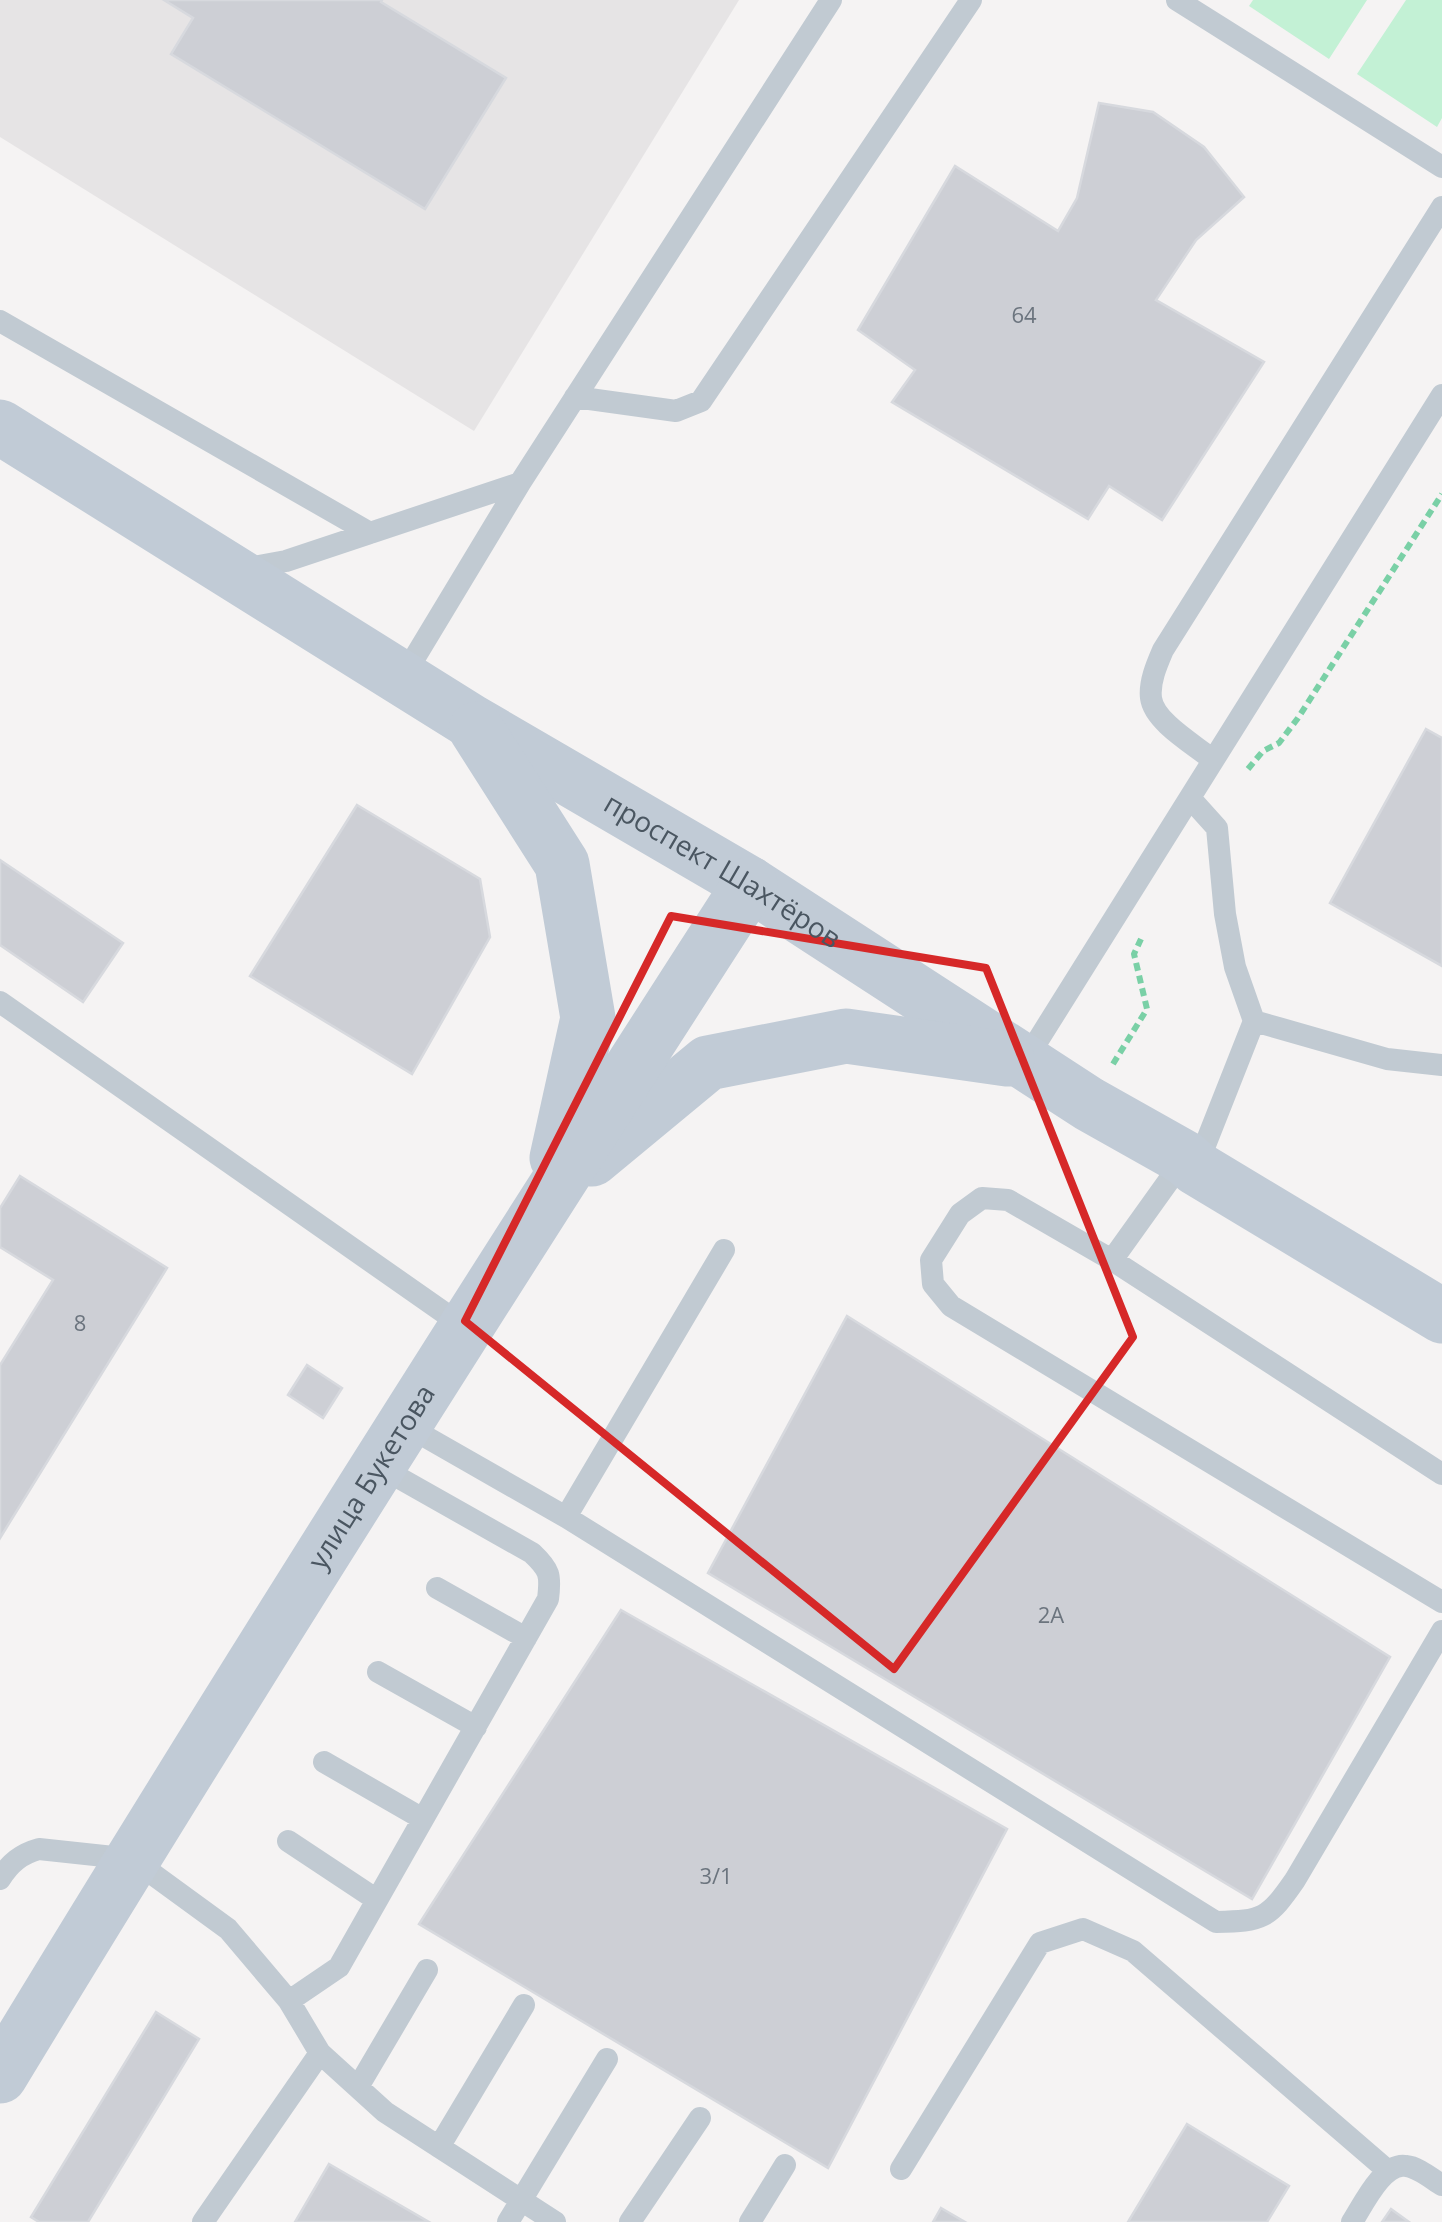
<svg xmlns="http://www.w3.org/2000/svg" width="1442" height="2222" font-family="'Open Sans',sans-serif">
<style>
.education{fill:#e6e4e5}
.green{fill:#c3f1d5}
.building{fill:#cdcfd5;stroke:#d7d9de;stroke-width:2.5}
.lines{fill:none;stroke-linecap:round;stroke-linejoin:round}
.path{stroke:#7ad0a6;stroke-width:6;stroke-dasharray:8 5;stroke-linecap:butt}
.lane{stroke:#c1cad2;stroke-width:22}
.secondary{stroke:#c1cbd6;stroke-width:55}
.marked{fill:none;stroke:#d62828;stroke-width:8;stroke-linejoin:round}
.labels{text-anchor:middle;stroke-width:8;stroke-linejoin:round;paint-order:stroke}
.number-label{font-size:22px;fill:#6b747e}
.street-label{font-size:28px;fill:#4a5661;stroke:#fff}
</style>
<rect width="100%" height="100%" fill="#f5f3f3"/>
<path class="education" d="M0,0h739l-265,431 -474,-294z"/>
<path class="green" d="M1253,0h114l-38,59 -80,-53z
M1406,0h36v118l-5,9 -80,-53z"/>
<path class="building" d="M164,0h218l-1,2 125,76 -81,131 -254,-155 22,-36z
M1099,103l54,9 51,35 40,50 -48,43 -40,60 108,62 -102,158 -53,-34 -21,33 -196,-117 23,-32 -57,-40 97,-164 103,65 19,-33z
M1426,729l16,9v228l-112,-63z
M357,805l123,74 10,58 -78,137 -162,-98z
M0,860l123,83 -40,59 -83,-57z
M20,1176l147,92 -167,270v-173l53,-85 -53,-33v-39z
M847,1316l543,341 -138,242 -544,-326z
M307,1365l35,23 -19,30 -35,-23z
M621,1610l386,219 -179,339 -409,-244z
M156,2012l43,27 -111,183h-49l-8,-5z
M1187,2124l102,62 -22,36h-139z
M329,2164l100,58h-134z
M941,2208l24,14h-32z
M1391,2209l18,13h-27z"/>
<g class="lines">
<path class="path" d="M1248,769l15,-18 16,-8 19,-25 144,-224
M1113,1064l34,-55 -13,-55 7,-15"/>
<path class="lane" d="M1177,0l265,167
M0,321l370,212
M575,397l101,14 25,-10 270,-401
M242,565l11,2 33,-6 234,-78
M403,677l117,-194 311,-483
M1213,760c-18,-15 -59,-38 -62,-62 -2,-16 6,-34 12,-48l279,-443
M1190,798l27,30 8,86 10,53 19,54 -58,147
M0,1002l466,326
M1254,1021l133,38 55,6
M1025,1061l417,-666
M1112,1260l73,-102
M405,1425l161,92 650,405c47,-1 52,-3 79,-42l147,-249
M1442,1474l-330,-214 -104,-60 -26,-2 -22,16 -29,46 2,24 18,22 491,296
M566,1517l158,-267
M437,1588l89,50
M378,1672l98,55
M324,1762l99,57
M288,1841l89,59
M0,1879c10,-16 21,-25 39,-30l93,10 96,70 61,72 31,52 65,59 170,110
M289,2001l50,-34 209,-368c3,-24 2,-29 -16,-46l-154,-87
M358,2087l69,-117
M439,2147l85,-142
M901,2169l139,-226 43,-14 50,22 254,219
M203,2222l117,-169
M508,2222l99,-163
M630,2222l70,-104
M750,2222l35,-57
M1352,2222c11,-17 31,-60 54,-56 12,1 26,13 36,19"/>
<g class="secondary">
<path id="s1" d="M0,427l472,295 278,162 339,220 96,54 11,10 246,148"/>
<path d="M476,729l86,135 26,154 -31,140"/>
<path d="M592,1159l116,-96 138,-27 161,23"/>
<path id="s2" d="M0,2076c243,-401 495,-797 750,-1192"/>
</g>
</g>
<path class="marked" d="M671,916l315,52 147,369 -239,332 -429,-348z"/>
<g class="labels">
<g class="number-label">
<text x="1024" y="323">64</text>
<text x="80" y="1331">8</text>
<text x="1051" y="1623">2А</text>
<text x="716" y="1884">3/1</text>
</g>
<g class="street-label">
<text dy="10" stroke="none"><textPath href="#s1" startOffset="848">проспект Шахтёров</textPath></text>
<text dy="10" stroke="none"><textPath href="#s2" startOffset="705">улица Букетова</textPath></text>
</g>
</g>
</svg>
